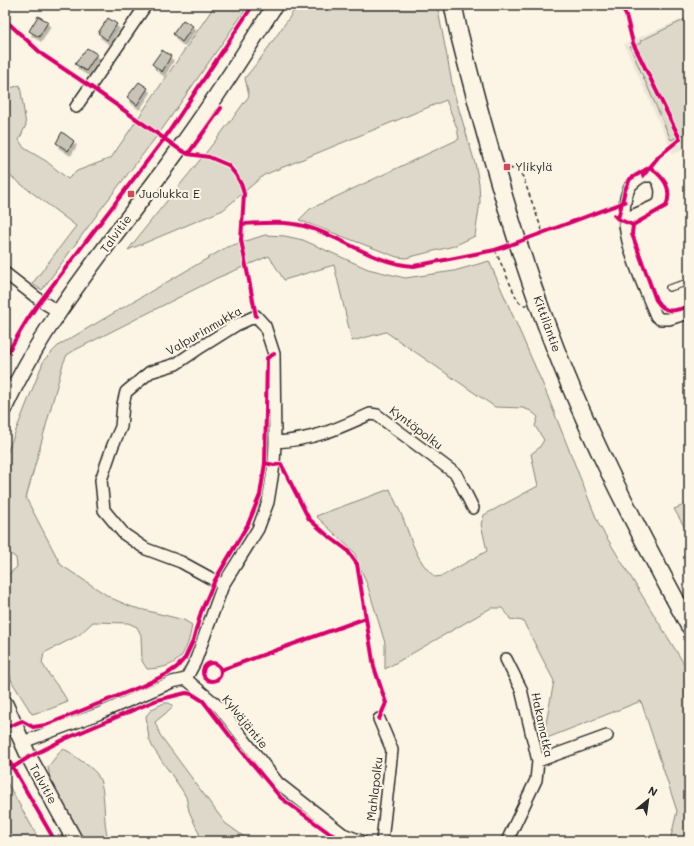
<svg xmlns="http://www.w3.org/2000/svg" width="694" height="846" font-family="Mali,sans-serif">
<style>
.built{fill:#ece6d7}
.green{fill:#ded8ca;stroke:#84827a}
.building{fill:#c8c3b7;stroke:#2b2b2b;filter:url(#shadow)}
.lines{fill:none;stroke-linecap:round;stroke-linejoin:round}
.lane-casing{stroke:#2b2b2b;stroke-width:8}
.street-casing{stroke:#2b2b2b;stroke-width:14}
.secondary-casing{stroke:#2b2b2b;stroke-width:18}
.primary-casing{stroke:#2b2b2b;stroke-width:20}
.path{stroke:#2b2b2b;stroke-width:1.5;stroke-dasharray:4 3;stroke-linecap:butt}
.lane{stroke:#fcf5e5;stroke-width:5.5}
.street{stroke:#fcf5e5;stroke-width:11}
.secondary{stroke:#fcf5e5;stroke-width:15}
.primary{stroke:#fcf5e5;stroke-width:17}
.cycleway-casing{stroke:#fcf5e5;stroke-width:6}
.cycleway{stroke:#d6006c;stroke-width:4}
.poi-dot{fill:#d1495b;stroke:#fcf5e5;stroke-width:1.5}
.labels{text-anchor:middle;stroke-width:4;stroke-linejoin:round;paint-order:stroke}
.poi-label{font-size:12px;fill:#2b2b2b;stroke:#fcf5e5;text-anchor:start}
.street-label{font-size:12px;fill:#2b2b2b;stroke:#fcf5e5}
</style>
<defs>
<filter id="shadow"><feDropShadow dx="2.5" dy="4.5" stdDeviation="0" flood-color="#0004"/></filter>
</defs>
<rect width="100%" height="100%" fill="#fcf5e5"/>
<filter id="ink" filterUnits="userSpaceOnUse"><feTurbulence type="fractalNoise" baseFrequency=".025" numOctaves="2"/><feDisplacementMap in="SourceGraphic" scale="8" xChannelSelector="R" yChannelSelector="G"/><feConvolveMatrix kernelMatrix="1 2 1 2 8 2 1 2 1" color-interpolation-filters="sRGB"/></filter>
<g filter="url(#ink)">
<path class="built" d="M689,16v132l-16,6 -49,-110z"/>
<path class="green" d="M215,5l33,1 -85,122 -59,77 -62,85 -10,-6 44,-58 -71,-54v-82l15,-5 6,40 -7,15 5,8 22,13 22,18 9,-8 34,-13z
M298,5h139l17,88 21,70 4,20 1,19 -5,34 -21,10 -48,12 -9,-1 -98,-37 11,-11 149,-70 -2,-11 -11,-28 -182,75 -41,35 -95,40c40,-52 83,-101 121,-154l-4,-18 16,-20z
M686,19l1,3 2,-1v111l-18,8 -41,-93 11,-4 -1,-2z
M265,235l20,1 18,4 65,29 37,9 49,-7 35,-10 55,126 55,138 90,147v169h-19l7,-30 -36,-110 -94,37 -2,-9 9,-48 -31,-60 -13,-2 -2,-4 -6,-7h-11l-106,61v-26l-17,-56 -14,-35 -38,-36 74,-27c4,11 10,21 14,32 8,21 13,41 31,56l7,-1 45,-25 -6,-27 3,-9 54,-29 -7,-32 8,-6 5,-8 -9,-14 3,-9 -7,-6 -8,-3 -28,-1 -109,-75 -34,9 -18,-76 -50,15 -15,-24 -52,22 -142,72 -8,5 -4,9 -37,134 35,67 50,33 21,9 52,13 8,5c-5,30 -13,43 -45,44l-5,-8 -1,-26 -4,-8 -9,-4 -35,-1 -14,13 -35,18 -2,10c7,14 19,25 26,39l-18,7 -18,5 -20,-32 -7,-24v-83l5,-2 7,-6 -1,-9 -11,-8v-92l39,-98 15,-15 168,-98z
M689,503v32l-15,-26z
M164,703h5l4,3 -7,7 -11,9 5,13 65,88 25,18h-49v-3l-12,-27 -3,-14 -4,-7 -29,-42 -4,-9 -3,-23 6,-7z
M62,749c7,1 12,7 18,11 6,4 13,9 17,14 11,17 4,46 12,67h-26l-32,-57 -3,-17z
M5,779l35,62h-35z"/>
<path class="building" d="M38,16l10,6 -9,15 -10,-6z
M108,18l9,6 -10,16 -9,-7z
M183,20l10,6 -11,16 -9,-8z
M87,48l10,6 -11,17 -11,-7z
M162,50l9,6 -9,16 -10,-8z
M139,82l9,6 -11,17 -10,-8z
M62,132l12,9 -6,10 -12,-8z"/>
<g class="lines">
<g class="lane-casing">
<path id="lane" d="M669,288l20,-6"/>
</g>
<g class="street-casing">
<path id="street" d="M76,107l70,-102
M625,219l34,-15c3,-11 3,-19 -5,-28h-11c-4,2 -9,6 -12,9 -21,35 12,98 25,131l4,3h9l20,-6
M5,273l36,28 18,11
M275,442c38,-2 62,-13 95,-28l7,1 79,59 17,34
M506,659l15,30 17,72 -2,19 -29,61
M186,679l9,-17 28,-77 35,-56 10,-27 6,-37 1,-23 -1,-88 -9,-28 -9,-10 -20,9 -35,22 -25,17 -26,8 -24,20 -3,12 -2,23 -8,18 -12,35 3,30 20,24 22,15 35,13 42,23
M186,679l33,28 59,76 65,51 18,7
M379,719l13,31 -10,91
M23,742l75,-28 74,-32 14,-3
M538,761l69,-25"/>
</g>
<g class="secondary-casing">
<path id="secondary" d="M5,407c43,-95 114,-174 174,-258 34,-46 65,-95 96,-144
M5,704l24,53 46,84"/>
</g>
<g class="primary-casing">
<path id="primary" d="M453,5l5,24c24,96 50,191 84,284 39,109 92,211 147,312"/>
</g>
<path class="path" d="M509,168l8,2 6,7 20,56
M495,250l20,45 4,7 4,3h4
M5,680l6,13"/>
<use href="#lane" class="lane"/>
<use href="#street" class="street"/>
<use href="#secondary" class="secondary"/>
<use href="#primary" class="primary"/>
<g class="cycleway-casing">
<path id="cycleway" d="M620,5l6,10 7,28 47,96 -21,17 -16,20
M5,20l38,35 48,32 88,62 9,5 21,3 19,8 8,10 6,11 2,8 -3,46 15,76
M188,154l33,-46
M614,215l4,4 15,6 -1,9 24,66c10,15 19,11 33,6
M618,219l7,-29 5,-11 20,-12c14,11 23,21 16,39l-33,19
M243,224c20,-1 42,-3 61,2 38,10 70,38 110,40l81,-16 15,-5 115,-43
M5,357l22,-37 9,-13 128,-168 89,-134
M265,463l9,2 7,-1 28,55 18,16 20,15 10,14 17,103 12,36 -7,16
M203 672a9 9 0 1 1 18 0a9 9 0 1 1-18 0Z
M221,670l145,-52
M5,728l17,-7 11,6 13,-2 96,-39 25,-12 10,-7 8,-9 8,-17 8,-29 14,-32 33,-56 12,-29 5,-32 2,-105 7,-4
M5,754l50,87
M12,768l17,-11 36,-18 92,-39 29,-7 6,1 11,7 37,48 41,49 48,35 14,8"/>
</g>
<use href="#cycleway" class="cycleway"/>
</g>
</g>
<g class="poi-dot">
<rect x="503" y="163" width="8" height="8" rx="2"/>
<rect x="127" y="190" width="8" height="8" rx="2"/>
</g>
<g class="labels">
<g class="poi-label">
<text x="515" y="171">Ylikylä</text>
<text x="139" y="198">Juolukka E</text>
</g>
<g class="street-label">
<text transform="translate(116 234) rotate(-54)" y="4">Talvitie</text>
<text transform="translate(547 324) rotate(70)" y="4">Kittiläntie</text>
<text transform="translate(204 331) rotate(-30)" y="4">Valpurinmukka</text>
<text transform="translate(416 428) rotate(37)" y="4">Kyntöpolku</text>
<text transform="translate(245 722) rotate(51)" y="4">Kylväjäntie</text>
<text transform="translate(542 725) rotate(78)" y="4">Hakamatka</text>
<text transform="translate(43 784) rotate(61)" y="4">Talvitie</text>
<text transform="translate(375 789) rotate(-83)" y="4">Mahlapolku</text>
</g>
</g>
<rect width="694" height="846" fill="none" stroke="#fcf5e5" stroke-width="20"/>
<rect x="10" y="10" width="674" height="826" fill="none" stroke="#2b2b2b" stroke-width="1.5" filter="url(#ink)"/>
<g transform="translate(648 800) rotate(29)" stroke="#fcf5e5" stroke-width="3" paint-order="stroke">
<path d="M0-3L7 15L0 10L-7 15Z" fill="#2b2b2b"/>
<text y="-6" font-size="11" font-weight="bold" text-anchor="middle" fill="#2b2b2b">N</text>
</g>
</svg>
